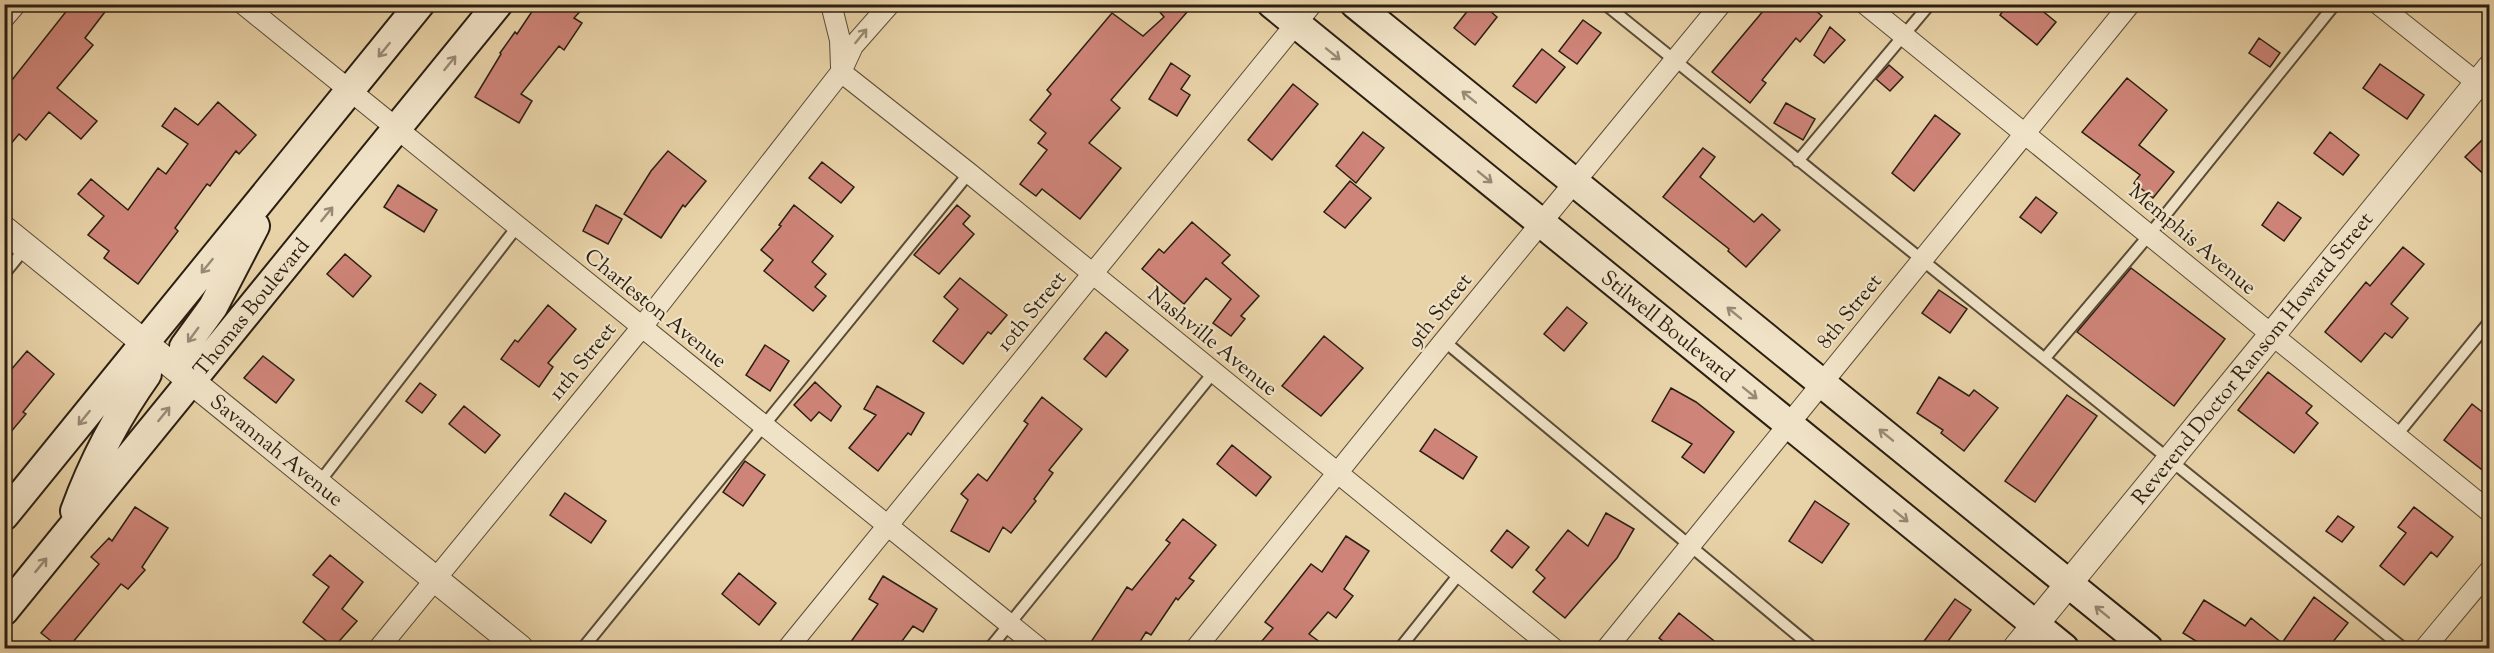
<svg xmlns="http://www.w3.org/2000/svg" width="2494" height="653" font-family="'Sorts Mill Goudy',serif">
<style>
.building{fill:#ce8478;stroke:#2a1f12;stroke-width:1.5}
.lines{fill:none;stroke-linecap:round;stroke-linejoin:round}
.service-casing{stroke:#5a4c37;stroke-width:14}
.minor-casing{stroke:#5a4c37;stroke-width:22}
.tertiary-casing{stroke:#5a4c37;stroke-width:28}
.secondary-casing{stroke:#2a1f12;stroke-width:32}
.service{stroke:#f0e2c6;stroke-width:10}
.minor{stroke:#f0e2c6;stroke-width:20}
.tertiary{stroke:#f0e2c6;stroke-width:26}
.secondary{stroke:#f0e2c6;stroke-width:28}
.oneway{stroke:#978a75}
.labels{text-anchor:middle;stroke-width:4.5;stroke-linejoin:round;paint-order:stroke}
.street-label{font-size:21px;fill:#2a1f12;stroke:#f0e2c6}
</style>
<rect width="100%" height="100%" fill="#e8d2a7"/>
<filter id="stains"><feTurbulence type="fractalNoise" baseFrequency=".00333" numOctaves="4"/><feColorMatrix values="0 0 0 0 .2 0 0 0 0 .09 0 0 0 0 .02 0 0 0 .5 -.17"/></filter>
<radialGradient id="worn" r=".72"><stop offset=".6" stop-color="#630" stop-opacity="0"/><stop offset="1" stop-color="#630" stop-opacity=".3"/></radialGradient>
<path class="building" d="M72,4h39l-26,34 8,7 -36,43 40,33 -16,18 -32,-27 -23,28 -7,-6 -15,18v-62z
M537,4h50l-13,14 8,5 -18,27 -5,-4 -38,48 11,7 -13,22 -44,-26 26,-43 -1,-1 15,-21 2,2z
M1153,4h41l-83,96 9,8 -31,35 32,25 -41,51 -38,-30 -6,7 -16,-12 27,-34 -9,-7 8,-10 -16,-13 21,-26 -4,-4 65,-77 31,23 21,-19z
M1473,4h9l15,13 -22,28 -21,-17z
M1769,4h39l14,12 -22,26 -4,-4 -34,42 4,3 -16,20 -38,-31z
M2008,4h26l22,18 -19,23 -37,-30z
M1583,20l18,13 -24,31 -18,-13z
M1830,27l15,13 -21,23 -10,-8z
M2259,38l21,15 -10,14 -21,-14z
M1542,49l23,18 -29,36 -23,-17z
M1171,63l19,13 -9,13 9,6 -13,21 -28,-17z
M2380,64l44,31 -17,24 -44,-31z
M1889,65l14,12 -13,14 -14,-12z
M2127,78l40,32 -28,35 35,27 -21,26 -19,-15 6,-8 -58,-43z
M1293,84l25,20 -46,56 -24,-20z
M218,102l38,33 -17,19 -3,-3 -26,35 -3,-2 -32,44 3,3 -40,53 -34,-26 5,-7 -21,-16 16,-19 -26,-22 13,-15 37,31 30,-42 8,6 22,-30 -26,-18 13,-18 23,17z
M1786,103l29,16 -12,21 -29,-17z
M1935,115l25,19 -46,57 -22,-18z
M1363,132l21,16 -28,35 -20,-17z
M2330,132l29,23 -16,20 -29,-22z
M2490,132v48l-25,-23z
M1703,148l12,9 -15,20 54,45 8,-8 18,16 -34,37 -18,-16 1,-2 -66,-52z
M668,151l38,30 -21,26 -2,-2 -22,33 -37,-24 27,-43z
M822,162l32,25 -13,16 -32,-25z
M1350,181l21,17 -26,30 -21,-16z
M398,185l39,25 -13,22 -40,-25z
M2036,197l21,16 -16,20 -21,-16z
M2278,202l23,16 -17,23 -22,-16z
M596,205l26,14 -14,25 -25,-13z
M794,205l39,31 -21,26 14,12 -11,13 11,9 -13,15 -49,-40 9,-11 -12,-10 20,-24 -2,-1z
M957,205l13,11 -7,8 11,10 -35,40 -25,-19z
M1192,222l38,33 -8,8 37,33 -18,20 4,3 -14,17 -18,-13 18,-24 -25,-21 -22,26 -42,-35 17,-20 5,4z
M2403,247l21,17 -33,40 17,14 -16,20 -7,-5 -24,29 -36,-30 41,-50 4,4z
M345,254l26,22 -18,21 -26,-23z
M2131,268l94,71 -51,67 -97,-74z
M960,278l47,37 -16,19 -3,-2 -25,32 -30,-23 25,-32 -14,-12z
M1939,290l28,19 -17,24 -28,-20z
M548,305l28,24 -28,34 5,4 -14,20 -38,-28 14,-19 3,2z
M1567,307l20,16 -23,28 -20,-17z
M1106,332l22,18 -22,27 -22,-18z
M1324,336l39,32 -42,48 -39,-30z
M765,345l24,16 -19,30 -24,-16z
M27,351l27,23 -31,38 3,2 -22,26v-62z
M263,356l31,24 -18,23 -32,-25z
M2268,372l44,34 -6,7 12,10 -24,30 -56,-43z
M1939,377l30,19 5,-6 24,18 -34,43 -23,-18 2,-3 -26,-17z
M815,382l26,24 -10,15 -12,-9 -8,9 -17,-16z
M420,383l16,12 -14,18 -16,-12z
M877,386l47,27 -13,22 -3,-2 -30,38 -29,-23 27,-33 -12,-6z
M1671,388l25,14 38,30 -30,41 -22,-16 10,-13 -40,-23z
M2067,395l30,21 -62,86 -30,-21z
M1042,397l40,32 -33,41 4,3 -19,26 2,2 -25,32 -8,-6 -14,25 -38,-21 17,-31 -7,-6 17,-20 9,7 41,-57 -4,-3z
M2472,404l18,14v58l-46,-36z
M464,406l36,29 -15,18 -36,-29z
M1435,429l42,28 -14,22 -43,-28z
M1232,445l39,32 -15,19 -39,-32z
M745,461l20,14 -22,31 -20,-14z
M565,493l41,28 -15,22 -41,-28z
M1815,501l34,23 -27,39 -33,-22z
M135,507l33,21 -26,39 3,3 -17,19 -7,-5 -53,64h-8l-19,-15 58,-69 -8,-7 18,-19 3,3z
M2414,507l39,30 -16,20 -6,-5 -27,33 -24,-19 26,-33 -8,-6z
M1606,513l28,16 -17,29 -52,60 -32,-26 12,-14 -9,-8 32,-40 20,16z
M2338,516l16,11 -12,15 -16,-11z
M1183,519l33,26 -27,33 5,3 -16,19 -2,-2 -25,37 -5,-3 -10,16h-49l40,-61 5,3 38,-47 -4,-3z
M1507,530l22,17 -17,21 -21,-17z
M1346,536l23,15 -25,38 9,7 -17,22 -8,-6 -19,22 19,14h-72l17,-20 -8,-6 20,-25 26,-33 11,8z
M330,555l33,27 -21,27 15,12 -23,26 -31,-25 26,-35 -16,-12z
M739,573l37,30 -17,22 -37,-31z
M883,576l54,33 -14,23 -10,-6 -16,22h-39l-8,-5 28,-39 -9,-5z
M2314,597l34,26 -20,25h-121l-24,-15 21,-33 41,26 6,-8 31,25z
M1955,599l16,11 -28,38h-24z
M1679,613l44,35h-51l-13,-10z"/>
<g class="lines">
<g class="service-casing">
<path id="service" d="M1605,4l798,644
M1798,161l132,-157
M4,274l22,-27
M1444,341l369,307
M2045,358l105,-124 185,-230
M2396,436l94,-115
M318,484l199,-257
M583,648l386,-475
M990,648l223,-275
M1400,648l60,-75"/>
</g>
<g class="minor-casing">
<path id="minor" d="M243,4l796,644
M831,4l9,36 1,27
M1865,4l625,508
M2378,4l112,89
M4,18l12,-14
M841,72l128,101 584,475
M379,648l262,-320 200,-256 12,-26 37,-42
M788,648l524,-644
M1196,648l248,-307 277,-337
M1607,648l523,-644
M2425,648l65,-78"/>
</g>
<g class="tertiary-casing">
<path id="tertiary" d="M4,229l516,419
M2016,648l474,-580"/>
</g>
<g class="secondary-casing">
<path id="secondary" d="M1272,4l792,644
M1355,4l793,644
M191,381l-7,-34 29,-40 42,-81
M75,511c18,-49 42,-95 72,-137l-2,-31
M4,516l416,-512
M4,611l494,-607"/>
</g>
<use href="#service" class="service"/>
<use href="#minor" class="minor"/>
<use href="#tertiary" class="tertiary"/>
<use href="#secondary" class="secondary"/>
</g>
<defs><path id="oneway-shaft" d="M-6 0H5M1.5-3L5.5 0L1.5 3" fill="none" stroke-width="1.6" stroke-linecap="round" stroke-linejoin="round" transform="scale(1.5)"/></defs>
<g class="oneway">
<use href="#oneway-shaft" transform="translate(861 36) rotate(-51)"/>
<use href="#oneway-shaft" transform="translate(384 50) rotate(129)"/>
<use href="#oneway-shaft" transform="translate(1333 54) rotate(39)"/>
<use href="#oneway-shaft" transform="translate(450 63) rotate(-51)"/>
<use href="#oneway-shaft" transform="translate(1469 97) rotate(-141)"/>
<use href="#oneway-shaft" transform="translate(1485 177) rotate(39)"/>
<use href="#oneway-shaft" transform="translate(327 214) rotate(-51)"/>
<use href="#oneway-shaft" transform="translate(207 266) rotate(129)"/>
<use href="#oneway-shaft" transform="translate(1734 313) rotate(-141)"/>
<use href="#oneway-shaft" transform="translate(193 335) rotate(126)"/>
<use href="#oneway-shaft" transform="translate(1750 393) rotate(39)"/>
<use href="#oneway-shaft" transform="translate(164 414) rotate(-51)"/>
<use href="#oneway-shaft" transform="translate(84 418) rotate(129)"/>
<use href="#oneway-shaft" transform="translate(1886 435) rotate(-141)"/>
<use href="#oneway-shaft" transform="translate(1901 516) rotate(39)"/>
<use href="#oneway-shaft" transform="translate(41 565) rotate(-51)"/>
<use href="#oneway-shaft" transform="translate(2102 612) rotate(-141)"/>
</g>
<g class="labels">
<g class="street-label">
<text transform="translate(2193 239) rotate(40)" y="7">Memphis Avenue</text>
<text transform="translate(251 307) rotate(-51)" y="7">Thomas Boulevard</text>
<text transform="translate(656 308) rotate(39)" y="7">Charleston Avenue</text>
<text transform="translate(1439 310) rotate(-51)" y="7">9th Street</text>
<text transform="translate(1031 311) rotate(-51)" y="7">10th Street</text>
<text transform="translate(1849 311) rotate(-51)" y="7">8th Street</text>
<text transform="translate(1668 326) rotate(39)" y="7">Stilwell Boulevard</text>
<text transform="translate(1213 341) rotate(39)" y="7">Nashville Avenue</text>
<text transform="translate(2252 358) rotate(-51)" y="7">Reverend Doctor Ransom Howard Street</text>
<text transform="translate(582 361) rotate(-51)" y="7">11th Street</text>
<text transform="translate(277 450) rotate(39)" y="7">Savannah Avenue</text>
</g>
</g>
<rect width="2494" height="653" fill="none" stroke="#e8d2a7" stroke-width="24"/>
<rect x="6" y="6" width="2482" height="641" fill="none" stroke="#2a1f12" stroke-width="3"/>
<rect x="12" y="12" width="2470" height="629" fill="none" stroke="#2a1f12" stroke-width="1.5"/>
<rect width="100%" height="100%" filter="url(#stains)"/>
<rect width="100%" height="100%" fill="url(#worn)"/>
</svg>
